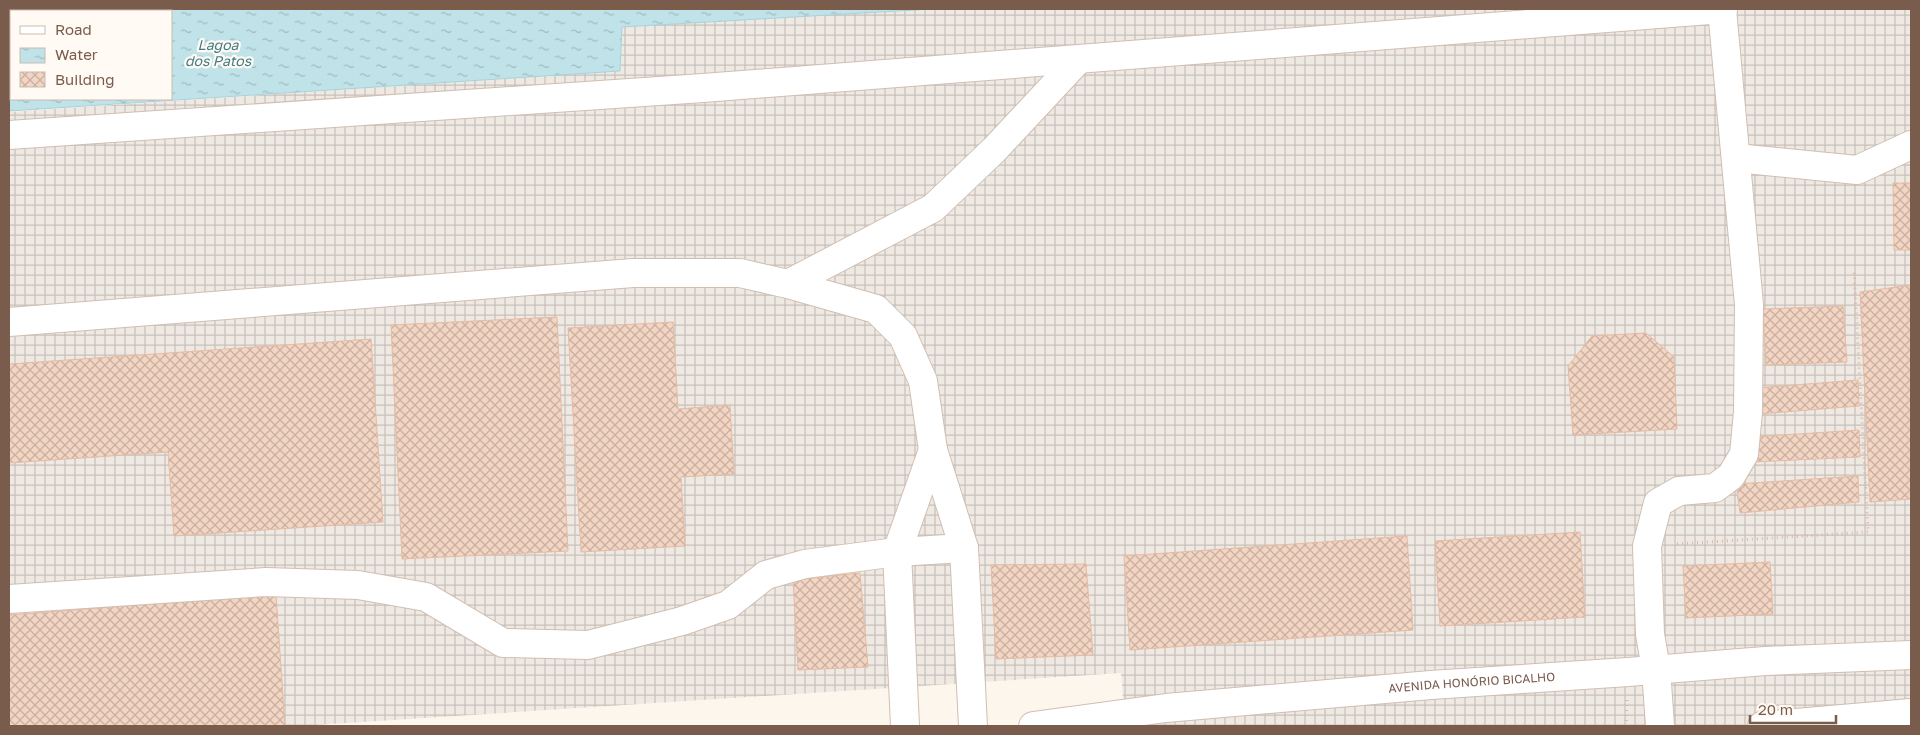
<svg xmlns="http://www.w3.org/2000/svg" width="1920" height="735" font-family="'Golos Text',sans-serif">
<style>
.industrial{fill:url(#industrial-grid)}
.water{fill:url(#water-ripples);stroke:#a5d3da;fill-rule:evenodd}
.building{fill:url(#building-cross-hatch);stroke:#e6bba3}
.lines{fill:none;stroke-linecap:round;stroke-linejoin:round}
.minor-casing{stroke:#d1beb0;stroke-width:30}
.path{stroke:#d9b8a5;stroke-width:3;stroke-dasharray:1 4;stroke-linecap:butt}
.minor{stroke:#fff;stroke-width:28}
.labels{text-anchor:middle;stroke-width:4.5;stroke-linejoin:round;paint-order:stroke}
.street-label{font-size:12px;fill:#7a5c4d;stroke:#fffaf3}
.water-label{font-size:14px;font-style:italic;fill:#437c86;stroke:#fffaf3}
</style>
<defs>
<pattern id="industrial-grid" width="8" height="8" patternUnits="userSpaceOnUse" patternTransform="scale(1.25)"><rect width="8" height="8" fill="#efe9e4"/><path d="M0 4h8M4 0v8" fill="none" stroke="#c7c0bb"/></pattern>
<pattern id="water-ripples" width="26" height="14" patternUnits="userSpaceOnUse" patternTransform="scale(1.25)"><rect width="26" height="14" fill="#bfe3e8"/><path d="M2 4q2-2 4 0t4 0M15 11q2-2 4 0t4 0" fill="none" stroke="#a0bbbe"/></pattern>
<pattern id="building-cross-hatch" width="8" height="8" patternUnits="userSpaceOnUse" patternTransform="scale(1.25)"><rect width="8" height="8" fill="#f3d5c3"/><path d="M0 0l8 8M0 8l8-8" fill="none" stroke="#cab0a1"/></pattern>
</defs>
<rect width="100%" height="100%" fill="#fdf6ec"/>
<path class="industrial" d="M932,9h979v717h-786l-4,-53 -821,53h-291v-614l611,-41 2,-44z"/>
<path class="water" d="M9,9h923l-310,18 -2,44 -611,40zM11,11h160v88h-160z"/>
<path class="building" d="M1893,183h18v67h-17z
M1911,285v214l-41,3 -10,-210z
M1843,306l4,56 -81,3 -3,-56z
M557,317l11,234 -166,8 -11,-234z
M673,322l5,87 52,-4 4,69 -53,3 4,69 -104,6 -13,-224z
M1646,333l28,24 3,72 -104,6 -5,-69 24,-30z
M371,339l12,183 -209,14 -6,-84 -159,11v-99z
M1858,380l1,26 -100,8 -3,-26z
M1859,430l1,27 -108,5 -1,-25z
M1858,476l1,26 -119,11 -4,-29z
M1580,532l5,85 -145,9 -5,-85z
M1407,536l6,94 -283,20 -6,-94z
M1770,562l3,52 -87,4 -3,-52z
M1086,564l7,91 -97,4 -5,-94z
M860,573l8,94 -70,3 -5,-90z
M276,594l9,132h-276v-111z"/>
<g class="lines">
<g class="minor-casing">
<g id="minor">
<path d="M9,135l694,-47 1020,-79"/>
<path d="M1736,158l121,12 54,-25"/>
<path d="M788,284l145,-76 61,-58 84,-90"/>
<path d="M9,322l624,-49h107l48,11 88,25 27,27 20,45 10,69 31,98 9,178"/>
<path d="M9,599l257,-17 92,3 68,12 77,46 85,2 94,-24 46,-16 38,-30 39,-11 92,-12 67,-4"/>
<path d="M905,726l-8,-174 36,-102"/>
<path id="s1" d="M1033,726l133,-18 265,-23 197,-13 137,-11 146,-6"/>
<path d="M1660,726l-4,-57 -6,-35 -3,-88 11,-43 21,-12 36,-3 16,-12 13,-22 4,-42 1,-107 -27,-296"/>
<path d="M1762,726l149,-13"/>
</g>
</g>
<path class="path" d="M1677,544l191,-12 -14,-260
M1626,726l1,-27"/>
<use href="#minor" class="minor"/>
</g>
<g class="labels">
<g class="street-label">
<text dy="4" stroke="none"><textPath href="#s1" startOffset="441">AVENIDA HONÓRIO BICALHO</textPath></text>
</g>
<g class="water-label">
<text x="218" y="50">Lagoa<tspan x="218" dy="16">dos Patos</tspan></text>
</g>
</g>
<rect width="1920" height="735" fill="none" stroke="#7a5c4d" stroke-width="20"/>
<rect x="10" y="10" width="162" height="90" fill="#fffaf3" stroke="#cabbb1"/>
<rect x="20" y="26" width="25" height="8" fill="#ffffff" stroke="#cabbb1"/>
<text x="55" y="35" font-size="15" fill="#7a5c4d">Road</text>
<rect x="20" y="48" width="25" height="15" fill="url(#water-ripples)" stroke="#cabbb1"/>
<text x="55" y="60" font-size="15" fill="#7a5c4d">Water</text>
<rect x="20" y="72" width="25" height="15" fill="url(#building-cross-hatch)" stroke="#cabbb1"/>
<text x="55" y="85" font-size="15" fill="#7a5c4d">Building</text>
<path d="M1750 715v8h86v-8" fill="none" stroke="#7a5c4d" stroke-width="2.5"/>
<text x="1758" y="715" font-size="15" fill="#7a5c4d" stroke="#fffaf3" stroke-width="4" paint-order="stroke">20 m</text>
</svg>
